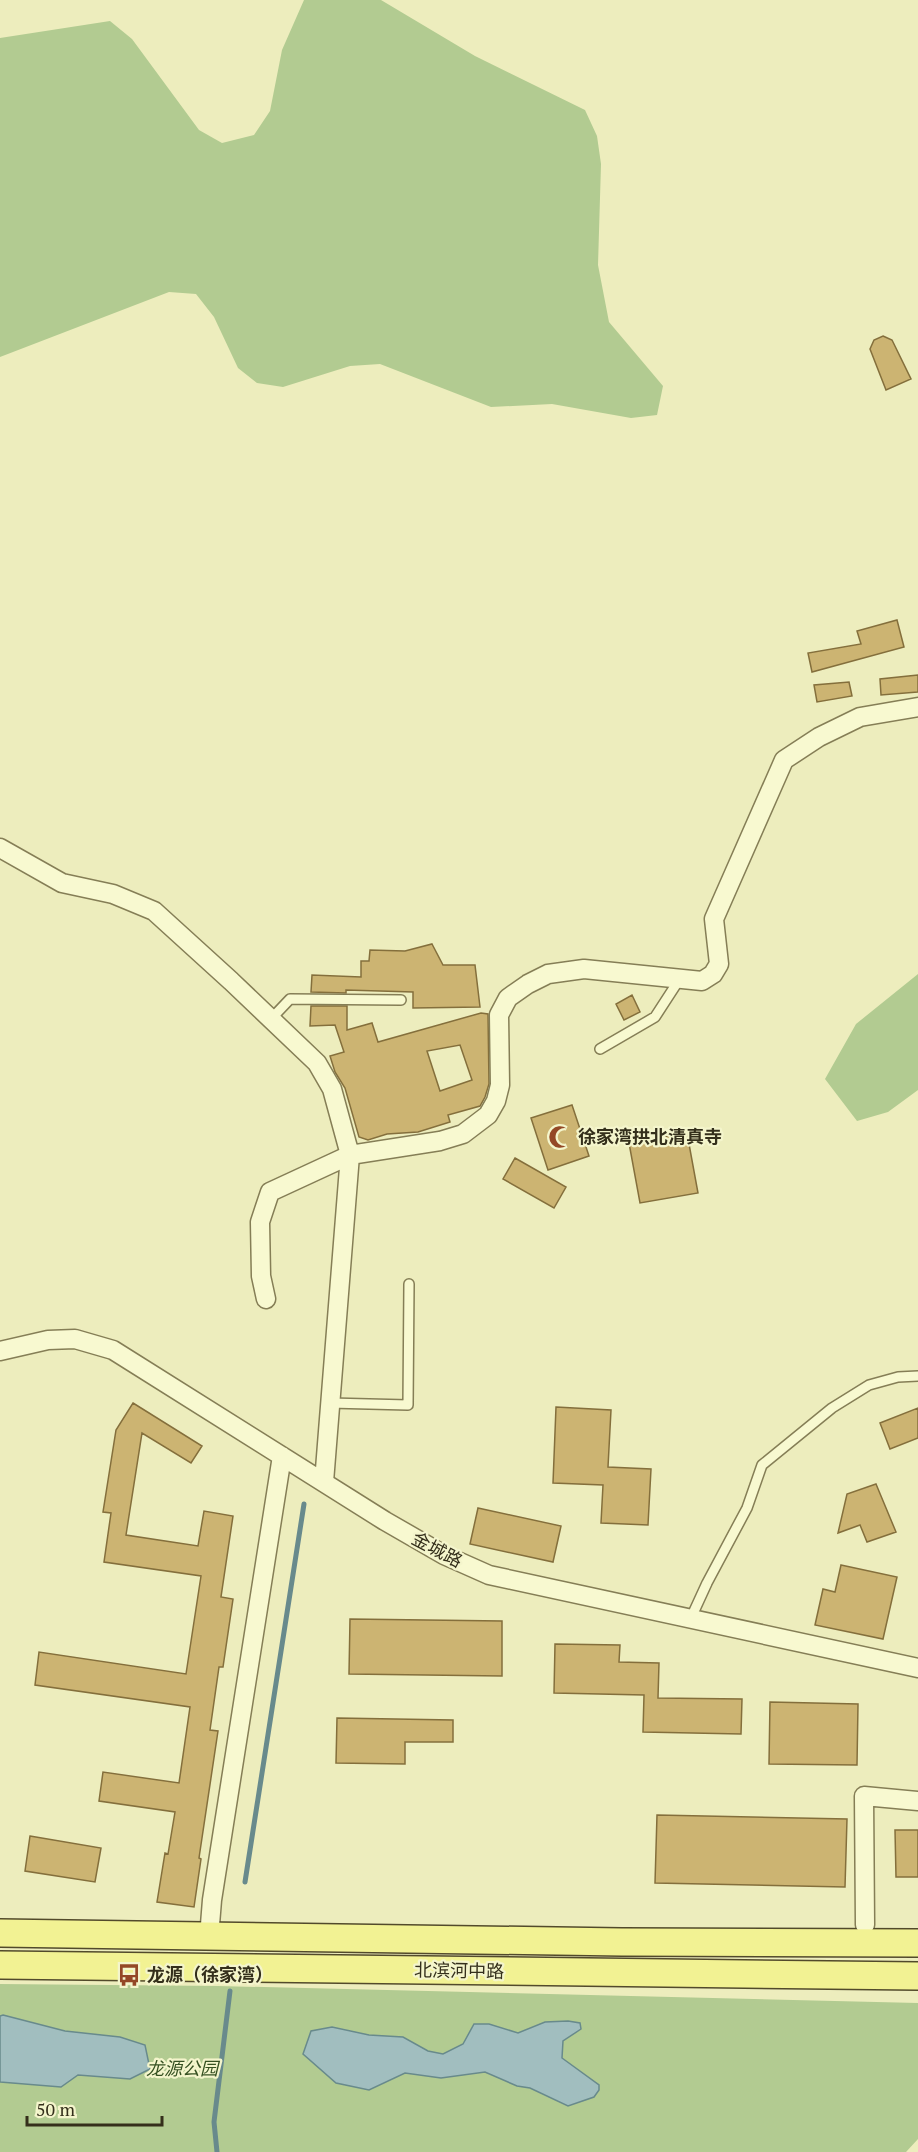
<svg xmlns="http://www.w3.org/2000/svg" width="918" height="2152" font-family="'PT Serif','Noto Sans SC',serif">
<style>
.green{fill:#b2cb91}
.water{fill:#a1bebf;stroke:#688a8c;stroke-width:1.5}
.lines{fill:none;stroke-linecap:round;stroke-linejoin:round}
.stream{stroke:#688a8c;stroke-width:5}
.building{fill:#ccb472;stroke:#846f3c;stroke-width:1.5;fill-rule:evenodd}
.service-casing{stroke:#857e56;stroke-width:12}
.minor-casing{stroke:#857e56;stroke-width:21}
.primary-casing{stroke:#524a2b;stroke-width:30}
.service{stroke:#f8f9d0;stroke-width:9}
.minor{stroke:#f8f9d0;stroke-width:18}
.primary{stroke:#f2f293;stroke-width:27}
.labels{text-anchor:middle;stroke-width:4.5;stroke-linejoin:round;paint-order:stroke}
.poi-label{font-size:18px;font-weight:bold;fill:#342f1b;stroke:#f4f5cc;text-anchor:start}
.street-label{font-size:18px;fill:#342f1b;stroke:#f4f5cc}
.park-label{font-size:18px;font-style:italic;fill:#365122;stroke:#f4f5cc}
</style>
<rect width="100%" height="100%" fill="#ededbd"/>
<path class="green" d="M304,0h77l94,56 110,54 12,26 4,28 -3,101 11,57 54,64 -6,29 -26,3 -79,-14 -61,3 -111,-43 -30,2 -67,21 -26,-4 -19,-15 -24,-51 -18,-23 -27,-2 -169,65v-319l110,-17 22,18 67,91 23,13 32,-8 16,-24 12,-61z
M918,974v116l-30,22 -31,9 -32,-42 31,-55z
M0,1984l218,2 700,17v136l-12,13h-906z"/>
<path class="water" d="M3,2015l62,16 55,6 25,8 5,24 -20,10 -52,-4 -17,12 -61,-5v-66z
M568,2021l12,2 1,6 -18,12 -1,17 37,27v5l-5,7 -26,9 -38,-18 -13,-2 -32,-14 -44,6 -36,-5 -36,17 -33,-7 -33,-29 8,-23 21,-4 37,8 34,2 25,14 15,3 20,-10 11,-20h15l29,9 27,-11z"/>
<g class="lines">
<path class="stream" d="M245,1882l59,-378
M217,2152l-3,-30 16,-131"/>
</g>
<path class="building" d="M883,336l9,4 19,39 -25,11 -16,-41 4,-9z
M897,620l7,27 -92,25 -4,-19 53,-9 -4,-13z
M918,675v17l-37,3 -1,-16z
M849,682l3,14 -35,6 -3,-17z
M432,944l11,21h32l5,42 -67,1v-16l-67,-2v3l-35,-1 1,-17 49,2v-16h8l1,-11 35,1z
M632,995l8,17 -16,8 -8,-16z
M311,1006h36v24l25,-7 6,19 103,-29 7,1 1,70 -4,13 -5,9 -32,9 2,7 -32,10 -31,2 -19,6 -9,-3 -14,-49 -10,-16 -5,-16 14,-4 -9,-27 -25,1zM460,1045l12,35 -32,11 -13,-40z
M572,1105l17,51 -41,14 -17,-52z
M687,1133l11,60 -58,10 -11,-60z
M515,1158l51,29 -12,21 -51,-29z
M133,1403l69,43 -11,17 -49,-30 -16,102 72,11 6,-35 29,5 -12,81 12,2 -10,68h-4l-9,63 8,1 -19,127 2,1 -7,48 -37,-5 8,-49 3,1 7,-42 -76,-11 4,-29 76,11 11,-76 -155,-22 4,-33 147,22 15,-98 -97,-14 7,-49 -8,-1 13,-82z
M556,1407l55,3 -3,57 43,2 -3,56 -47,-2 2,-38 -50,-2z
M918,1408v30l-28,11 -10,-26z
M876,1484l20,48 -29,10 -7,-17 -22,8 9,-39z
M478,1508l83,18 -8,36 -83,-18z
M841,1565l56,12 -14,62 -68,-14 8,-36 12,3z
M350,1619l152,2v55l-153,-2z
M555,1644l65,1 -1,17 40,1 -1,35 84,1 -1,35 -98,-2 1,-37 -90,-2z
M770,1702l88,2 -1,61 -88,-1z
M337,1718l116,2v22h-48v22l-69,-1z
M657,1815l190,4 -2,68 -190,-4z
M895,1830h23v47h-22z
M30,1836l71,12 -6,34 -70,-11z"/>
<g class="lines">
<g class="service-casing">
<path id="service" d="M271,1019l19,-20 111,1
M600,1049l55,-32 24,-37
M330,1403l78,2 1,-121
M690,1620l17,-37 40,-75 15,-43 70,-57 37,-23 29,-8 20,-1"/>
</g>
<g class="minor-casing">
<path id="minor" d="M0,848l62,35 51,11 41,17 77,70 86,82 15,26 18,66 -26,327
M266,1299l-5,-23 -1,-54 10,-30 80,-37 90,-14 23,-7 25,-19 8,-14 4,-16 -1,-70 9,-17 20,-14 20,-10 36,-5 118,12 11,-7 6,-10 -5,-45 70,-159 35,-23 41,-20 58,-10
M0,1351l48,-11 27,-1 38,11 272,171 59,34 45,20 429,93
M865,1925l-1,-129 54,5
M209,1937l3,-37 70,-444"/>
</g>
<g class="primary-casing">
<path id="primary" d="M0,1933l622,9 296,1
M0,1965l918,11"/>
</g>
<use href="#service" class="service"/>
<use href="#minor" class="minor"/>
<use href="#primary" class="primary"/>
</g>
<defs>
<g id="mosque-bare" transform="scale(1.8)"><path d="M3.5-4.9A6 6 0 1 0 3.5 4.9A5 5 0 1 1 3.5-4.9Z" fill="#944826" stroke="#f4f5cc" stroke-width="2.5" paint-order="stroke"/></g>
<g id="bus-bare" transform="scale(1.8)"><path d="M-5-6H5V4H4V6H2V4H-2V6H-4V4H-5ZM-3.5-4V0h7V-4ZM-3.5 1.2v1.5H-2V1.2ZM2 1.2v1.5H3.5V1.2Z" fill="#944826" stroke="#f4f5cc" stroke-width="2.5" paint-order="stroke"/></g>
</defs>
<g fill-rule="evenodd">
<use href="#mosque-bare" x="560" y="1137"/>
<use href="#bus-bare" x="129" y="1975"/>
</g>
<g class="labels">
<g class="poi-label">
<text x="578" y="1143">徐家湾拱北清真寺</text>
<text x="147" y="1981">龙源（徐家湾）</text>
</g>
<g class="street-label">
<text transform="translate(437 1550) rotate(28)" y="6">金城路</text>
<text transform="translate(459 1971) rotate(1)" y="6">北滨河中路</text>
</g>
<g class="park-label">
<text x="182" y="2075">龙源公园</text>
</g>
</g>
<path d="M27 2116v9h135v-9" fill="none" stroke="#342f1b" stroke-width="3"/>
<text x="36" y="2116" font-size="18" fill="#342f1b" stroke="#f4f5cc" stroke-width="4.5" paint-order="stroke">50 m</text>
</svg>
